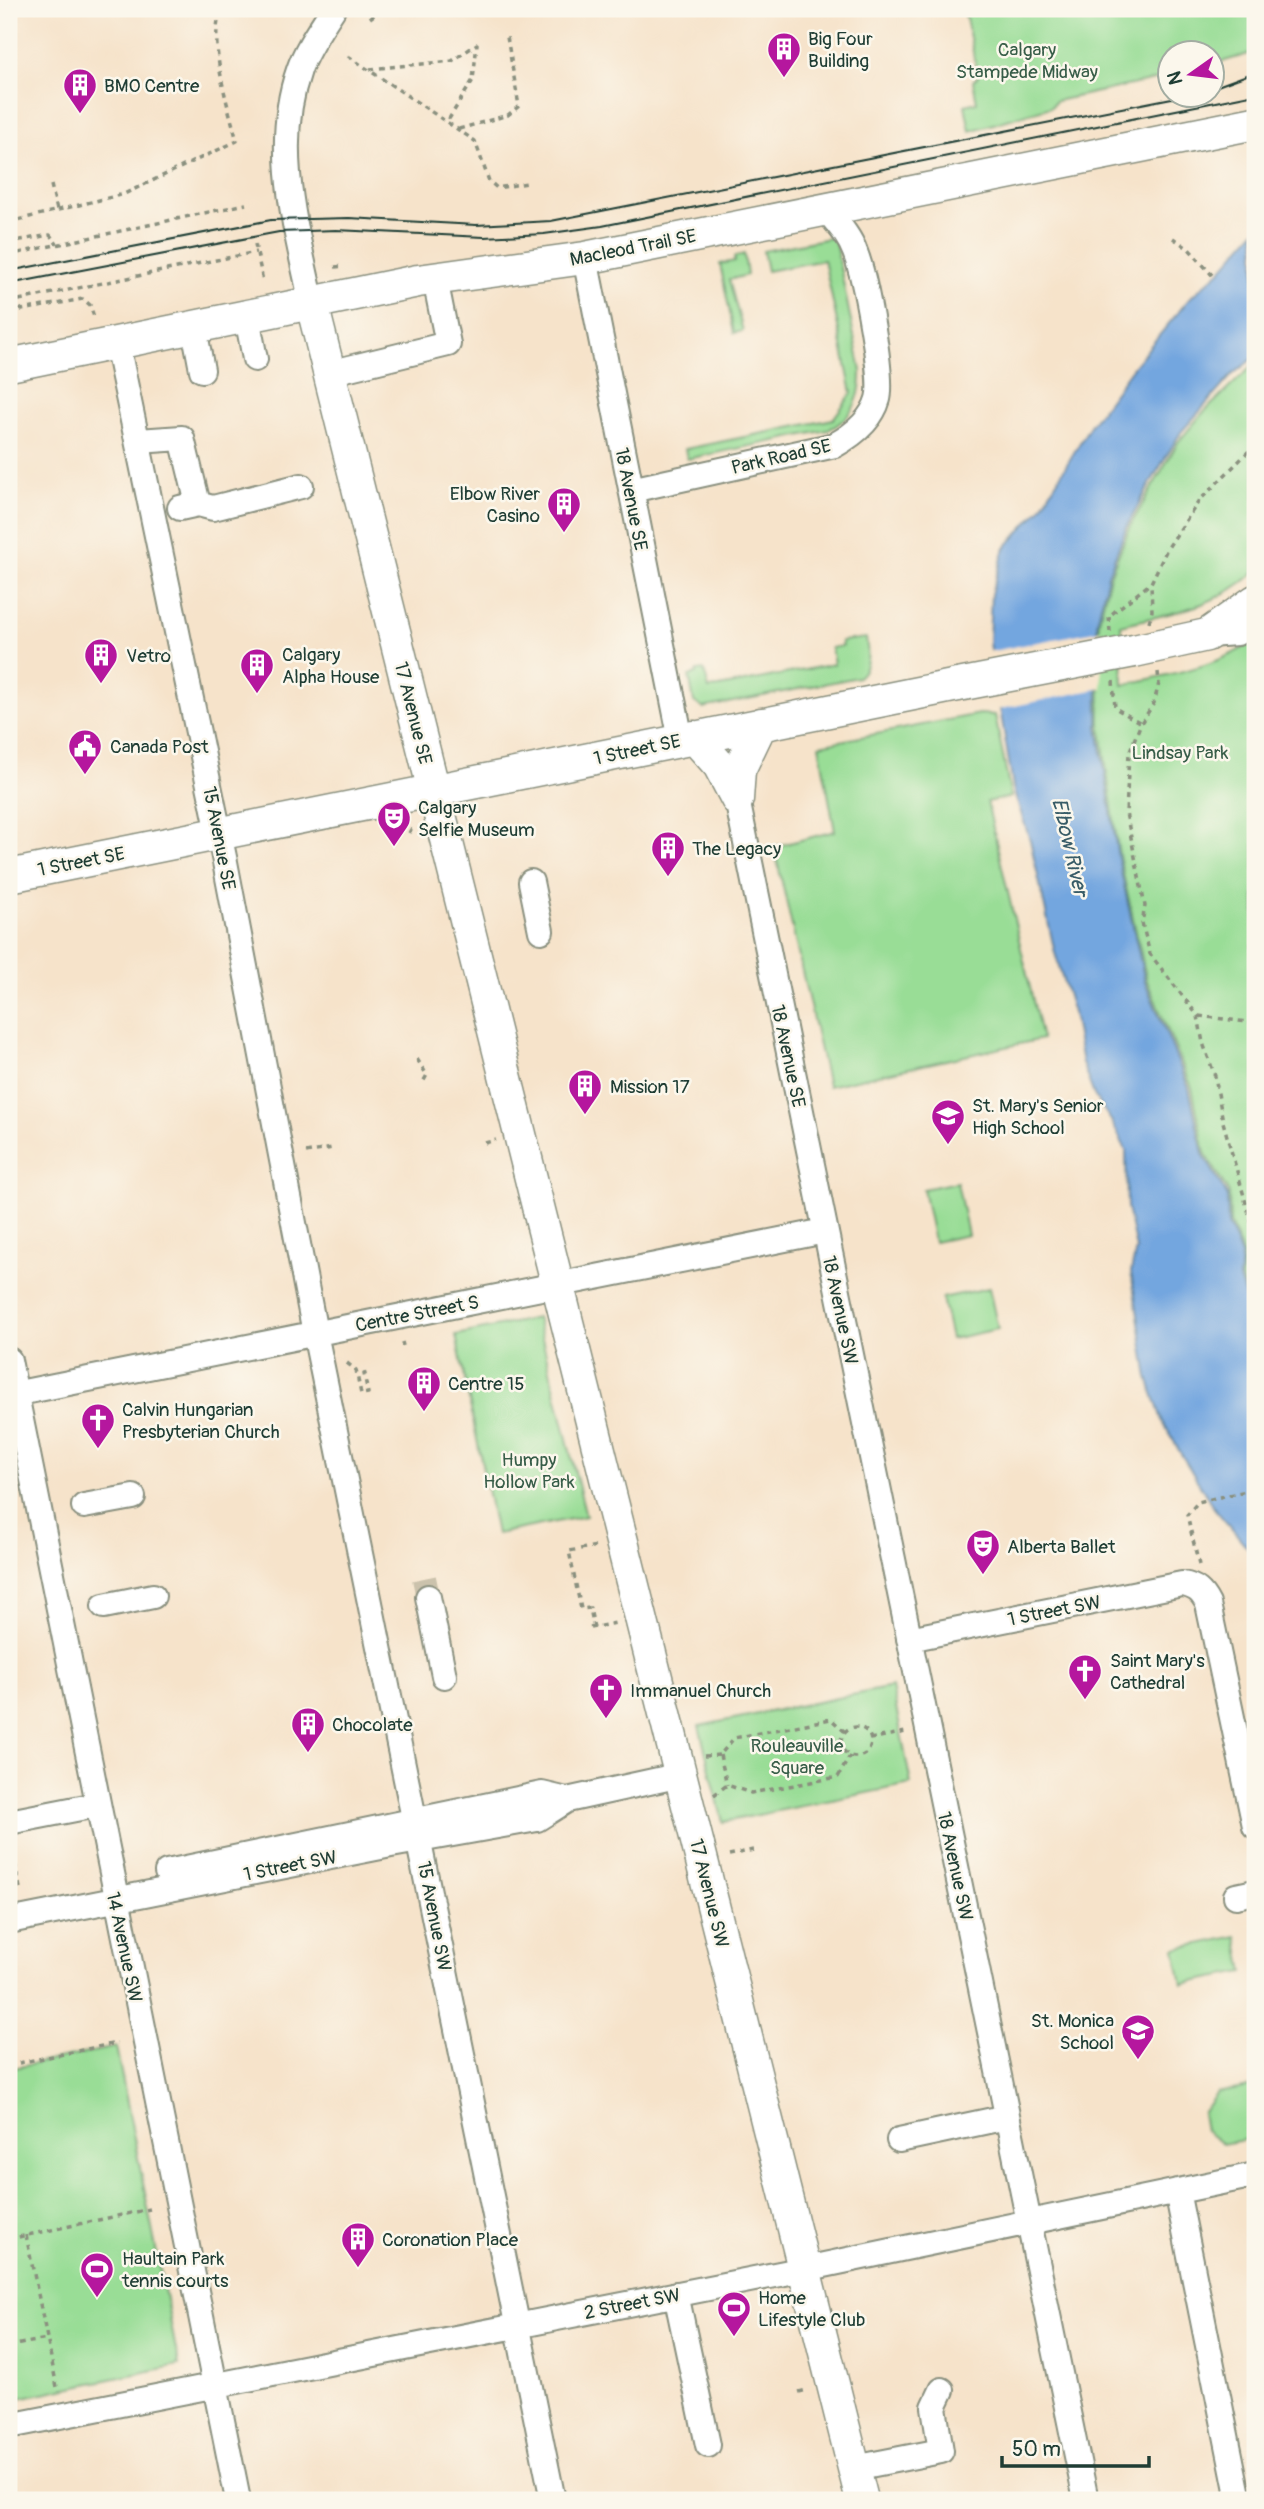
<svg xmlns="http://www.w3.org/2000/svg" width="1264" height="2509" font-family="Pangolin,sans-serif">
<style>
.green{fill:#99dd96;stroke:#5c8d65;stroke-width:2}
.water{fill:#73a6df;stroke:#49728a;stroke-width:2}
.pier{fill:#f6e3ca}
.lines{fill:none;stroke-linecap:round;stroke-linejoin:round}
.minor-tunnel{stroke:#cbc2ac;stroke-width:24;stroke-dasharray:24 12;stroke-linecap:butt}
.minor-casing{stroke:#8a907f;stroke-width:28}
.major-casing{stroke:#8a907f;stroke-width:35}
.path{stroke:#8a907f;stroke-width:3.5;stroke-dasharray:5 5;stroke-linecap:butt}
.minor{stroke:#fff;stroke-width:24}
.major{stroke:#fff;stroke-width:32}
.tram{stroke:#1f3d34;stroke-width:2}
.major-bridge-casing{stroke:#8a907f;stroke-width:35;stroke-linecap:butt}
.major-bridge{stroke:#fff;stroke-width:32}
.labels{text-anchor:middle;stroke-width:5;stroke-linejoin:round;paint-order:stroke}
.poi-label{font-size:19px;fill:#1f3d34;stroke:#fbf7ec;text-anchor:start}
.park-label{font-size:19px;fill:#375d48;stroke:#fbf7ec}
.street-label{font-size:19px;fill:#1f3d34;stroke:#fbf7ec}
.water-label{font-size:21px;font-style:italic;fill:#385c67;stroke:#fbf7ec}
</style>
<rect width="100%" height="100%" fill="#fbf7ec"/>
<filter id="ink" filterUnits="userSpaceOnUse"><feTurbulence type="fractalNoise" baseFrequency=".0143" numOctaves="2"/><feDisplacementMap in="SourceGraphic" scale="14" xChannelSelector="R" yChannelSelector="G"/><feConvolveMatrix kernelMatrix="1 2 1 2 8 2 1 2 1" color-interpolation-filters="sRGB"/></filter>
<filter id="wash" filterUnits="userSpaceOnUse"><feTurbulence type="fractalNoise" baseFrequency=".00686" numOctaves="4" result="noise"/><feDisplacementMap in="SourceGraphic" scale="28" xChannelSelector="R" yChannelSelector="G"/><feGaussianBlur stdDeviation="1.57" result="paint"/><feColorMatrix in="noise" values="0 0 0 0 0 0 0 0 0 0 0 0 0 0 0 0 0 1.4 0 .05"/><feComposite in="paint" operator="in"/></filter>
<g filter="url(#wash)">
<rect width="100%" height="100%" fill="#f6e3ca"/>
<path class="green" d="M964,9h291v43l-43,13v-13h-42l-1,25 -113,24 -5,6 -81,24 -5,-26 12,-3 -4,-21 5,-5z
M834,237l27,134c1,27 -8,47 -33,59l-141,29 -2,-10 148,-30 19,-26 -28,-133 -57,11 -4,-20z
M744,254l3,21 -18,5 14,51 -9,2 -14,-69 15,-3 -1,-4z
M1255,363v209c-39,36 -85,41 -134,53l2,60c45,-11 94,-17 132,-45v678l-14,-40 2,-23 -13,-32 -1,-30 -24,-40 -13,-65 -45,-107 -28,-126 -19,-131 -1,-103 11,-45 20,-50 48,-84 23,-27z
M866,638c2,13 4,30 -8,39l-155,31 -9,-6 -5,-26 8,-2v-3l7,-1 5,19 125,-25 -3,-16 11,-2 -1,-5z
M979,714l16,1 16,82 -24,5 55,237 -214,47 -54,-239 61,-16 -16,-86z
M957,1182l11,53 -34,7 -11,-53z
M989,1288l9,41 -47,10 -9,-41z
M537,1318l49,198 -90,18 -40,-199z
M892,1687l19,97 -188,38 -24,-96z
M1237,1936l7,36 -62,12 -7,-35z
M116,2047l63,318 -170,35v-331z
M1255,2086v52l-33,6 -17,-13 -3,-18 15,-20z"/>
<path class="water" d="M1255,231v126l-22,17 -52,58 -26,43 -28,51 -19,49 -11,47 1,105 20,131 27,124 44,106 14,66 24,41 1,29 13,31 -2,24 16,47v230l-41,-48 -33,-54 -19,-34 -14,-42 -17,-106 5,-23 -9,-41 -1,-58 -14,-28 -18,-27 -12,-32 -9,-50 -18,-60 -25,-113 -16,-48 -25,-149 2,-49 14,-46 36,-40 50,-84 42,-57 57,-69 31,-28z"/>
<path class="pier" d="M1100,630l2,58 -106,22 -9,-58z"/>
</g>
<g filter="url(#ink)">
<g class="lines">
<path class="minor-tunnel" d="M424,1578l4,19"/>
<g class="minor-casing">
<path id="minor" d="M585,258l96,482
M312,304c-16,-76 -40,-157 -13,-234 7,-21 22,-42 34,-61
M247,317l8,42
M194,328l8,42
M117,344l108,518 90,471 238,1167
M329,373l119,-29 -13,-65
M138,441l44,-3 16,66
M631,490l204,-45c18,-10 37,-25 43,-46 6,-22 -13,-122 -23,-147 -6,-17 -19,-30 -30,-44
M180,508l18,-4 15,4 88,-22
M1208,635l29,-2 18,-11
M737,799l349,1701
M531,882l10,49
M9,1360l229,1140
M9,1395l816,-164
M84,1506l49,-9
M428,1597l16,79
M104,1606l49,-10
M909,1639l273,-55c14,2 20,8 26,20l47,222
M9,1822l87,-17
M167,1872l375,-78 25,6
M1236,1896l19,-4
M9,1921l382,-76 146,-26 30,-19 114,-25
M899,2140l108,-23
M1177,2191l62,309
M676,2294l32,151
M9,2426l796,-157 450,-94
M854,2468l87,-17 -7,-44 8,-17"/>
</g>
<g class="major-casing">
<path id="major" d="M312,304l550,2196
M9,365l409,-84 167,-23 670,-135
M1134,651l73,-16 48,-34
M694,737l25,28 18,34
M737,799l2,-29 22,-46
M9,876l949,-191"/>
</g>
<path class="path" d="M370,18l12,-9
M348,56l127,85 14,40 8,7 30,-5
M370,69l82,-8 25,-17 -4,36 -26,42
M459,129l49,-14 11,-9 -12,-69
M51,185l6,25
M9,222l115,-28 113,-53c-9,-35 -29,-97 -16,-132
M1173,238l16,11 23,26
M9,242l41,-7 7,9
M255,244l8,37
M9,255l237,-51
M335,267l9,-1
M13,301l9,9 61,-11 7,6 4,12
M9,302l247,-50
M1149,622l3,-11 -1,-28
M1110,632l-1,-16 42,-33 16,-34 32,-48 56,-56
M1158,672l1,11 -5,20 -13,20 -12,30 -3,60 19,93 -3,17 8,31 48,62 5,27 12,33 8,46 32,113
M1113,681l2,27 26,15
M409,833l4,-7
M1255,882l-4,65 4,47
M1199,1016l56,7
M417,1059l10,16 -5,9
M485,1143l11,-3
M306,1153l26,-5
M402,1342l1,4
M347,1363l9,7 5,24 7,-1 -4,-19 4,-1
M1199,1565l-12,-50 11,-13 57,-13
M590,1628l26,-5
M594,1628l-4,-20 -9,1 -12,-58 28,-5
M841 1742a15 15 0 1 1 30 0a15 15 0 1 1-30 0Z
M870,1739l36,-7
M720,1755l7,30
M704,1756l16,-1 14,-17 97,-19 14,13
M714,1795l13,-10 24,8 87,-16 12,-21
M11,1844l10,49
M729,1855l24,-5
M9,2065l108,-22
M26,2235l32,157
M9,2239l141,-30
M9,2346l38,-7
M799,2392l8,-2"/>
<use href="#minor" class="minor"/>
<use href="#major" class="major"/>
<path class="tram" d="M1212,88l43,-16
M9,271l262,-51 78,-2 127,7 75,-4 641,-127
M9,284l270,-52 57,-2 148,7 60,-3 58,-8 653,-132"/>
<g class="major-bridge-casing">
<path id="major-bridge" d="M958,685l176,-34"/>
</g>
<use href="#major-bridge" class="major-bridge"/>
</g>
</g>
<defs>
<g id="building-pin" transform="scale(1.75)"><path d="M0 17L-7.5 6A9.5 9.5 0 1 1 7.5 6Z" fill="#b5179e" stroke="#fbf7ec"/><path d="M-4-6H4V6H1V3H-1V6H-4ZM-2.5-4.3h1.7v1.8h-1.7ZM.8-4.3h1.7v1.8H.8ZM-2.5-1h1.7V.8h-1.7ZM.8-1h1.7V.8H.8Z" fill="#fff"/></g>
<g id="civic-pin" transform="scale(1.75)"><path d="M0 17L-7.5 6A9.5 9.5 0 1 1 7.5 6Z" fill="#b5179e" stroke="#fbf7ec"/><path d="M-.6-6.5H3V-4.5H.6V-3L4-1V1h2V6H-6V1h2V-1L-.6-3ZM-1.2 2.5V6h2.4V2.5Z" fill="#fff"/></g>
<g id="theatre-pin" transform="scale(1.75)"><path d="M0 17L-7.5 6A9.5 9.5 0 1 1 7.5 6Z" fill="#b5179e" stroke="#fbf7ec"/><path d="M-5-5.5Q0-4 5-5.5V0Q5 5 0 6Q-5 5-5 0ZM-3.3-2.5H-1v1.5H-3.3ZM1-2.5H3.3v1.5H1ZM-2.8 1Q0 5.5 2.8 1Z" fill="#fff"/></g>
<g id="school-pin" transform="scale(1.75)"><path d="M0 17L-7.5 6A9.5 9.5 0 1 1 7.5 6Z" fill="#b5179e" stroke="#fbf7ec"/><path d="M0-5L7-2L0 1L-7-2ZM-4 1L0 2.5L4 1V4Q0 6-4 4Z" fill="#fff"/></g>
<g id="church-pin" transform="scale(1.75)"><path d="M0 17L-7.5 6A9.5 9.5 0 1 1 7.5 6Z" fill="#b5179e" stroke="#fbf7ec"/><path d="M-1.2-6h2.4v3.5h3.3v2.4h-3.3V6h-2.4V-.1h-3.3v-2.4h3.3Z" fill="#fff"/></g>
<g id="stadium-pin" transform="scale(1.75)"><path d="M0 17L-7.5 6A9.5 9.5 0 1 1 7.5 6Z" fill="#b5179e" stroke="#fbf7ec"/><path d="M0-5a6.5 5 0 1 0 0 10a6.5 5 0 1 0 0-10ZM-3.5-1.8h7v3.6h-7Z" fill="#fff"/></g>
</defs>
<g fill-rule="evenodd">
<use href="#building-pin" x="784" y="49"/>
<use href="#building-pin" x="80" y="85"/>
<use href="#building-pin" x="564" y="504"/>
<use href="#building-pin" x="101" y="655"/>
<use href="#building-pin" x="257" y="665"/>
<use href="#civic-pin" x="85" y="746"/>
<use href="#theatre-pin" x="394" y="818"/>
<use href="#building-pin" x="668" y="848"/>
<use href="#building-pin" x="585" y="1086"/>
<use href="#school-pin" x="948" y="1116"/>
<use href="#building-pin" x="424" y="1383"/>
<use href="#church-pin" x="98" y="1420"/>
<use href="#theatre-pin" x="983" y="1546"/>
<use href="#church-pin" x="1085" y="1671"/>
<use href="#church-pin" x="606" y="1690"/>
<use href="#building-pin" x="308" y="1724"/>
<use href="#school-pin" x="1138" y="2031"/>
<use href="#building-pin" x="358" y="2239"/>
<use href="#stadium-pin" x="97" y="2269"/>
<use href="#stadium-pin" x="734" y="2308"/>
</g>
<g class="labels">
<g class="poi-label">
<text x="808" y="45">Big Four<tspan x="808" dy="22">Building</tspan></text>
<text x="104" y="92">BMO Centre</text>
<text x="540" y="500" text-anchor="end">Elbow River<tspan x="540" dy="22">Casino</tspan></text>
<text x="282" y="661">Calgary<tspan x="282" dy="22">Alpha House</tspan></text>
<text x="126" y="662">Vetro</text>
<text x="110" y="753">Canada Post</text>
<text x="418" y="814">Calgary<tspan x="418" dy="22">Selfie Museum</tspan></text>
<text x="692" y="855">The Legacy</text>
<text x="610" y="1093">Mission 17</text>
<text x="972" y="1112">St. Mary's Senior<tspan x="972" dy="22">High School</tspan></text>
<text x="448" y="1390">Centre 15</text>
<text x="122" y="1416">Calvin Hungarian<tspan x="122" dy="22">Presbyterian Church</tspan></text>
<text x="1007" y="1553">Alberta Ballet</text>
<text x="1110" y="1667">Saint Mary's<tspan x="1110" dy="22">Cathedral</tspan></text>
<text x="630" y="1697">Immanuel Church</text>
<text x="332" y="1731">Chocolate</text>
<text x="1114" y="2027" text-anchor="end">St. Monica<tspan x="1114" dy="22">School</tspan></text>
<text x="382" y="2246">Coronation Place</text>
<text x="122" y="2265">Haultain Park<tspan x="122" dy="22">tennis courts</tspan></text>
<text x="758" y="2304">Home<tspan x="758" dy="22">Lifestyle Club</tspan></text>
</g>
<g class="park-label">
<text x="1027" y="56">Calgary<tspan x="1027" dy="22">Stampede Midway</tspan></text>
<text x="1180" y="759">Lindsay Park</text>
<text x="529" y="1466">Humpy<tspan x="529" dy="22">Hollow Park</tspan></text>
<text x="797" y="1752">Rouleauville<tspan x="797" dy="22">Square</tspan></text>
</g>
<g class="street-label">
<text transform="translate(633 247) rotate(-11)" y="7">Macleod Trail SE</text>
<text transform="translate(781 456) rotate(-13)" y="7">Park Road SE</text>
<text transform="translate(632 499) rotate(79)" y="7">18 Avenue SE</text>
<text transform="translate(414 713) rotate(76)" y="7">17 Avenue SE</text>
<text transform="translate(637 749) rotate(-12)" y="7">1 Street SE</text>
<text transform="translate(220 838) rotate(79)" y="7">15 Avenue SE</text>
<text transform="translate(81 861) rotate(-11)" y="7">1 Street SE</text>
<text transform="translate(789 1056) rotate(78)" y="7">18 Avenue SE</text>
<text transform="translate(841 1310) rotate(78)" y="7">18 Avenue SW</text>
<text transform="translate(417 1313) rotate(-11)" y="7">Centre Street S</text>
<text transform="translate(1054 1610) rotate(-11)" y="7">1 Street SW</text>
<text transform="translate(290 1865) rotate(-11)" y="7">1 Street SW</text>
<text transform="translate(956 1866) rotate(78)" y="7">18 Avenue SW</text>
<text transform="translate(710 1893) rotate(76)" y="7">17 Avenue SW</text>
<text transform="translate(435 1916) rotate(79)" y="7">15 Avenue SW</text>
<text transform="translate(125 1947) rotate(78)" y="7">14 Avenue SW</text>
<text transform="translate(632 2303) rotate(-11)" y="7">2 Street SW</text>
</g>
<g class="water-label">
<text transform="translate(1070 847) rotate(77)" y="7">Elbow River</text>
</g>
</g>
<rect width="1264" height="2509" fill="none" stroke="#fbf7ec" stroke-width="35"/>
<g transform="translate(1191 74) rotate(256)"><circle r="33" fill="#fbf7ec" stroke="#a3ada2" stroke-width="2"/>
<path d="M0-5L12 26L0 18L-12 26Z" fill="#b5179e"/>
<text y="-10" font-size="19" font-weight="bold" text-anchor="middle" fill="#1f3d34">N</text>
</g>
<path d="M1002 2456v10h147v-10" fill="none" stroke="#1f3d34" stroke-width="3.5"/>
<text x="1012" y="2456" font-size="21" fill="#1f3d34" stroke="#fbf7ec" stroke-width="5" paint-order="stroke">50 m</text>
</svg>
